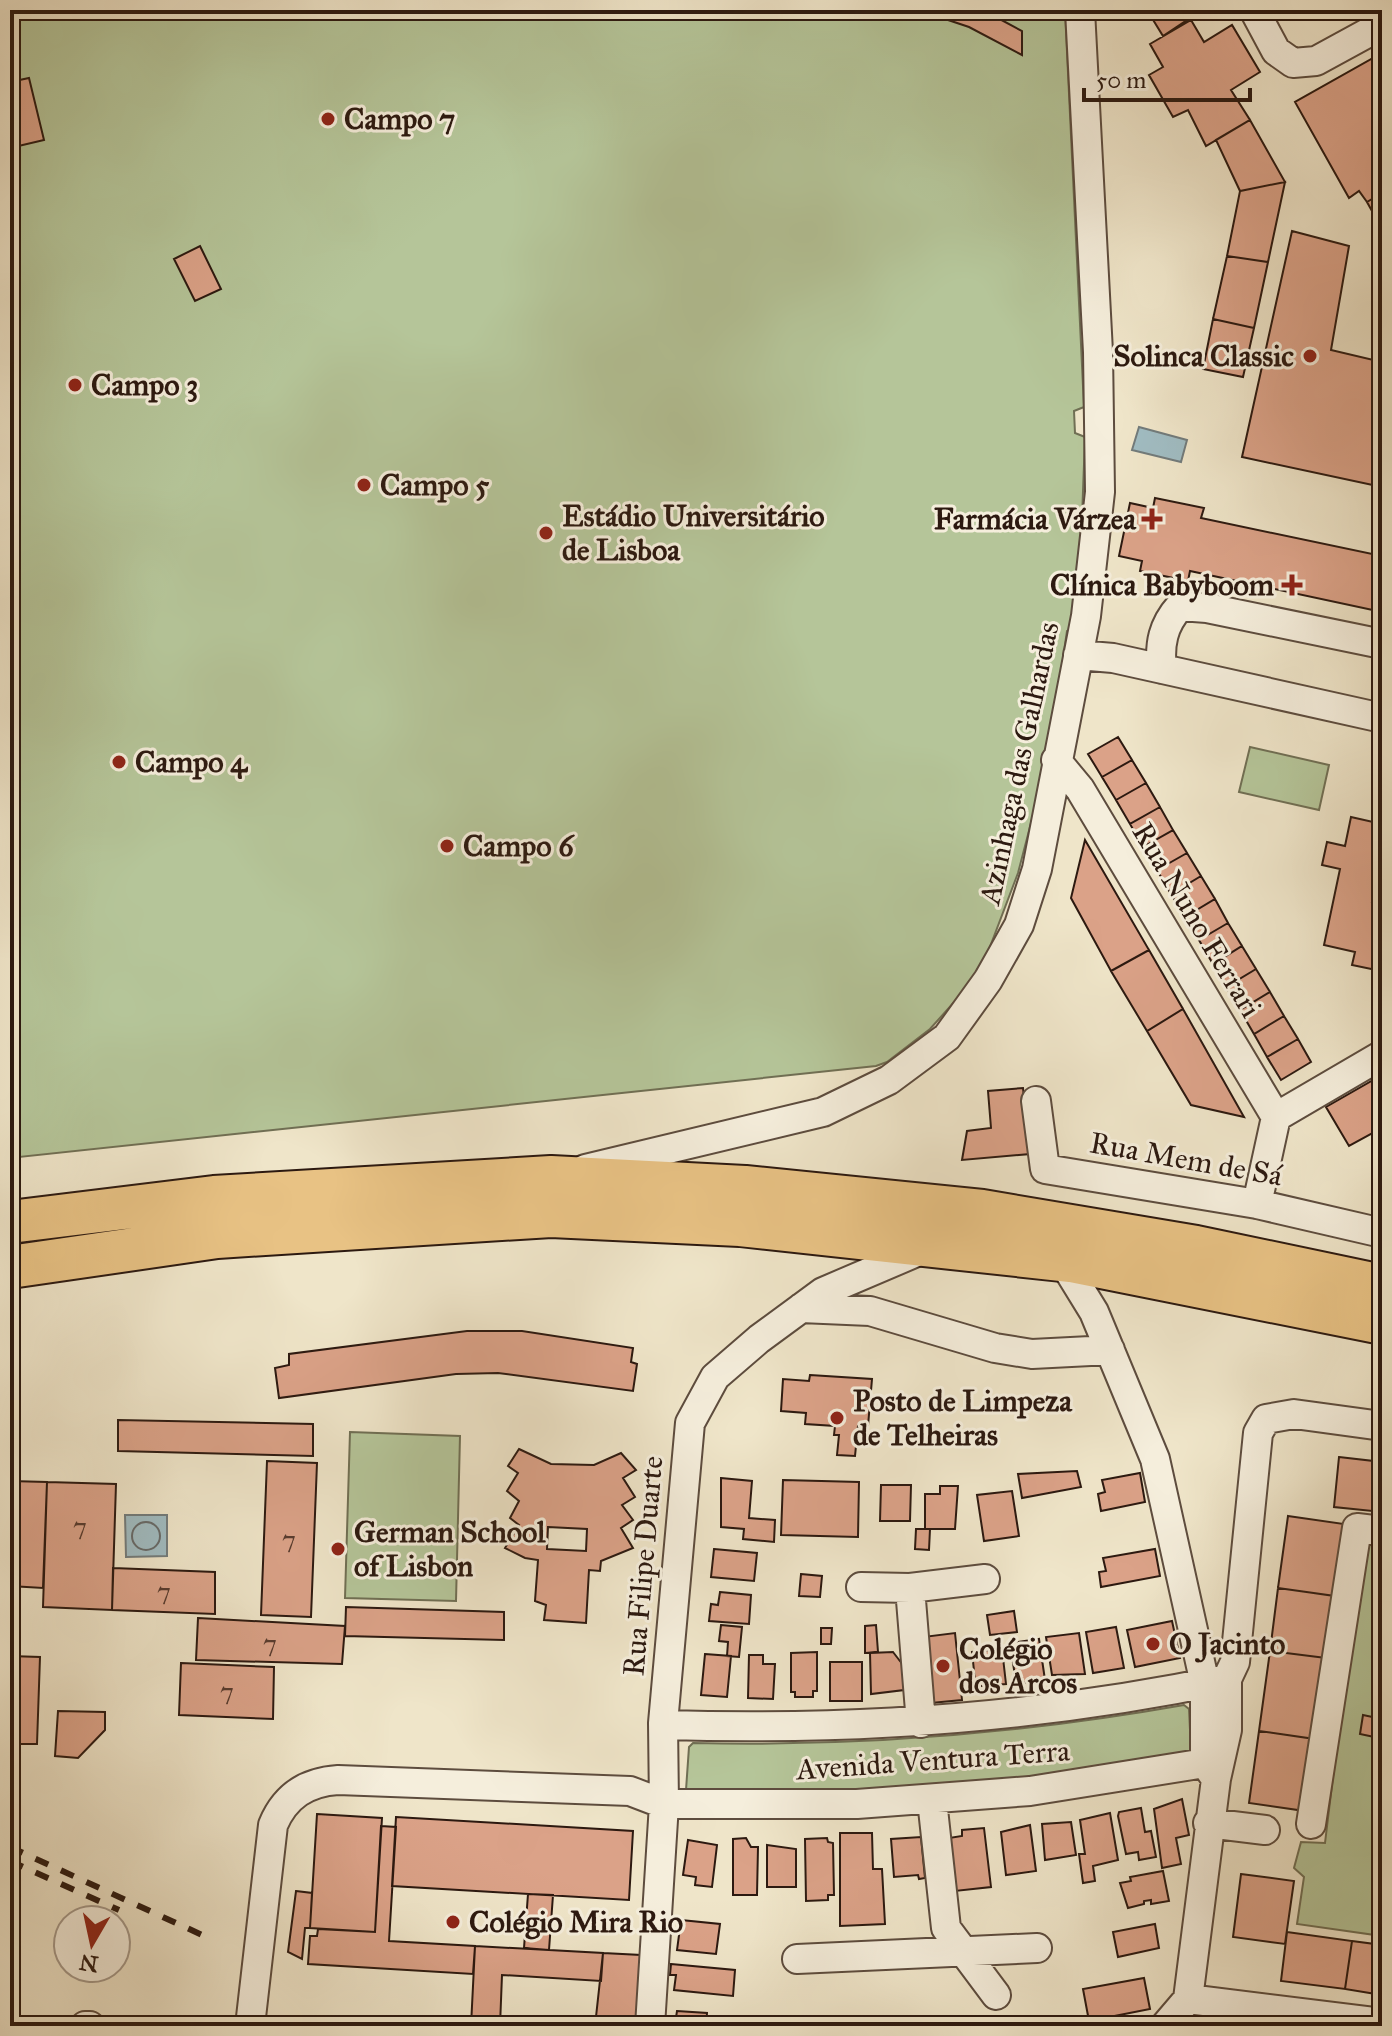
<svg xmlns="http://www.w3.org/2000/svg" width="1392" height="2036" font-family="'IM FELL Great Primer',serif">
<style>
.green{fill:#b5c599;stroke:#706f54;stroke-width:2}
.water{fill:#a0bcc2;stroke:#727b7b;stroke-width:2}
.lines{fill:none;stroke-linecap:round;stroke-linejoin:round}
.shore{stroke:#666a69;stroke-width:2}
.building{fill:#dba288;stroke:#2c1910;stroke-width:2;fill-rule:evenodd}
.minor-casing{stroke:#5d4c3e;stroke-width:32}
.highway-casing{stroke:#2c1910;stroke-width:46}
.minor{stroke:#f5eedc;stroke-width:28}
.highway{stroke:#e8c284;stroke-width:42}
.rail{stroke:#2c1910;stroke-width:6;stroke-dasharray:14 14;stroke-linecap:butt}
.poi-dot{fill:#8f2418;stroke:#f5eedc;stroke-width:3}
.labels{text-anchor:middle;stroke-width:6;stroke-linejoin:round;paint-order:stroke}
.number-label{font-size:26px;fill:#583b2e}
.poi-label{font-size:30px;font-weight:bold;fill:#2c1910;stroke:#f5eedc;text-anchor:start}
.street-label{font-size:30px;fill:#2c1910;stroke:#f5eedc}
</style>
<rect width="100%" height="100%" fill="#efe5c9"/>
<filter id="stains"><feTurbulence type="fractalNoise" baseFrequency=".0025" numOctaves="4"/><feColorMatrix values="0 0 0 0 .2 0 0 0 0 .09 0 0 0 0 .02 0 0 0 .5 -.17"/></filter>
<radialGradient id="worn" r=".72"><stop offset=".6" stop-color="#630" stop-opacity="0"/><stop offset="1" stop-color="#630" stop-opacity=".3"/></radialGradient>
<path class="green" d="M10,10h1055l19,397 -10,4 1,22 10,4 -7,191 -11,3 -3,20 10,7 -56,215 -30,79 -23,38 -35,39 -43,33 -11,4 -866,92z
M1250,747l79,18 -10,45 -80,-18z
M350,1432l110,4 -4,165 -111,-3z
M1362,1536l20,3v397l-85,-12 7,-47 -10,-9 7,-26 24,1z
M1184,1705l5,4 2,42 -163,29 -172,14 -170,-4 3,-43 4,-4c166,4 327,-9 491,-38z"/>
<path class="water" d="M1139,427l48,13 -6,22 -49,-12z
M125,1515h42v41l-41,1z"/>
<g class="lines">
<path class="shore" d="M132 1536a14 14 0 1 1 28 0a14 14 0 1 1-28 0Z"/>
</g>
<path class="building" d="M918,10h60l16,6 28,15v24l-53,-28z
M1147,10h50l2,2 -36,24z
M1191,20l13,22 28,-17 28,47 -29,18 19,30 -44,26 -18,-36 -15,7 -24,-42 14,-8 -13,-23z
M1382,53v140l-15,9 -8,-11 -10,7 -54,-96z
M29,78l15,62 -34,8v-66z
M1250,120l35,62 -45,9 -24,-51z
M1285,182l-17,80 -41,-6 13,-65z
M1382,193v36l-15,-27z
M1292,231l57,15 -18,104 51,12v125l-140,-30z
M200,246l21,43 -26,12 -21,-42z
M1227,256l41,6 -14,66 -41,-9z
M1213,319l41,9 -11,49 -40,-8z
M1155,498l49,10 -3,10 181,38v56l-192,-41 -2,10 -48,-10 2,-10 -23,-5 11,-53 23,5z
M1118,737l14,23 -30,17 -14,-23z
M1132,760l14,23 -30,17 -14,-23z
M1146,783l14,24 -30,17 -14,-24z
M1160,807l13,23 -30,17 -13,-23z
M1351,817l31,7v30l-10,48 10,2 -1,67 -29,-6 3,-13 -31,-7 16,-76 -18,-4 5,-23 18,4z
M1173,830l14,23 -30,17 -14,-23z
M1085,840l64,110 -38,21 -40,-73z
M1187,853l14,23 -30,18 -14,-24z
M1201,876l14,23 -30,18 -14,-23z
M1215,899l13,24 -29,17 -14,-23z
M1228,923l14,23 -29,18 -14,-24z
M1242,946l14,23 -30,18 -13,-23z
M1149,950l34,59 -36,22 -36,-60z
M1256,969l14,23 -30,18 -14,-23z
M1270,992l14,24 -30,18 -14,-24z
M1183,1009l61,108 -53,-12 -44,-74z
M1284,1016l14,23 -31,18 -13,-23z
M1298,1039l13,23 -30,18 -14,-23z
M1382,1075v53l-33,18 -23,-39z
M1023,1088l7,66 -68,6 5,-29 24,-3 -3,-37z
M467,1331h55l111,17 -2,14 6,2 -4,27 -135,-18 -42,1 -177,24 -4,-30 14,-3v-11z
M810,1375l62,4 -4,47h-10l-3,30 -18,-1 2,-20h-5l1,-9 -30,-2 1,-11 -25,-2 2,-32 26,2z
M118,1420l195,4v32l-195,-5z
M519,1449l32,15 43,1 27,-12 15,17 -13,8 12,19 -13,8 11,15 -12,8 12,20 -32,13 -1,10 -11,-1 -3,53 -42,-3 2,-15 -11,-4 3,-41 -13,-2 -20,-10 14,-23 -9,-7 9,-17 -12,-10 11,-18 -10,-7zM548,1527l39,2 -1,22 -39,-2z
M1339,1457l43,5v50l-48,-5z
M267,1461l50,2 -6,154 -50,-2z
M1077,1471l4,16 -59,11 -4,-24z
M1140,1473l5,29 -44,9 -3,-17 7,-2 -3,-12z
M721,1478l31,3 -3,37 26,2 -1,22 -31,-3 1,-10 -23,-2z
M783,1480l76,2 -1,55 -77,-2z
M10,1481l37,1 -4,106 -33,-2z
M47,1482l69,2 -4,126 -69,-3z
M881,1485h30l-1,36h-30z
M940,1486h18l-3,43h-30v-35h15z
M1012,1491l7,45 -35,5 -7,-46z
M1288,1516l56,8 -9,72 -57,-8z
M916,1529h14l-1,21 -14,-1z
M714,1549l43,4 -3,28 -43,-4z
M1155,1549l5,27 -59,11 -2,-15 7,-1 -3,-13z
M113,1568l102,4v42l-103,-4z
M801,1574l21,2 -2,21 -21,-1z
M1278,1588l57,8 -9,62 -56,-7z
M720,1592l31,3 -2,29 -40,-3 2,-17 7,1z
M346,1607l158,5v28l-159,-4z
M1014,1611l3,21 -27,3 -3,-20z
M198,1618l147,8 -3,38 -146,-4z
M1172,1621l8,37 -45,9 -8,-37z
M721,1625l21,2 -3,30 -12,-1 1,-14 -9,-1z
M876,1625l2,27 -13,1v-27z
M1116,1627l8,41 -31,5 -7,-41z
M821,1628h11l-1,16h-10z
M955,1633l7,67 -31,3 -8,-66z
M1079,1633l6,41 -33,1 -6,-38z
M1039,1639l6,41 -24,3 -1,-8 -5,1 -5,-33z
M1002,1649l4,35 -25,2 -6,-6 -3,-28z
M1270,1651l56,7 -11,81 -56,-8z
M817,1652v39h-4v6h-18v-5h-4v-39z
M893,1652l10,13 1,25 -33,4 -1,-41z
M705,1654l26,2 -4,41 -26,-2z
M749,1655h14v9h12l-2,35 -25,-1z
M10,1656l30,1 -3,87h-27z
M830,1662h32v39h-32z
M181,1663l93,4 -1,52 -94,-4z
M58,1711l47,1v18l-27,28 -23,-2z
M1363,1715l19,4 -3,19 -19,-4z
M1259,1731l56,8 -10,72 -56,-8z
M1182,1799l7,36 -13,3 5,26 -19,4 -8,-59z
M1141,1808l4,24 6,-1 5,26 -17,3 -1,-8 -12,2 -8,-38 1,-4z
M1110,1813l8,47 -25,6 2,15 -12,2 -4,-29h6l-5,-34z
M317,1814l65,4 -7,114 -65,-4z
M396,1817l237,14 -4,69 -237,-14z
M1071,1822l5,33 -31,5 -3,-36z
M1030,1825l6,46 -30,4 -5,-43z
M381,1826l15,1 -7,114 86,5 -2,28 -165,-10 2,-28h7l1,-7 57,3z
M984,1828l7,59 -36,4 -6,-53 13,-2v-6z
M840,1833h32l1,36h9l3,55 -45,2z
M921,1837l4,41 -6,1 -1,-4 -24,2 -3,-38z
M746,1838l5,9h7l-1,48h-24v-56z
M827,1838l1,4 5,1 1,52h-6v5l-22,1 -1,-62z
M688,1840l29,5 -5,42 -17,-2 1,-8 -13,-2z
M767,1845l29,4v38h-29z
M1163,1871l6,30 -18,3v-4l-7,1v3l-16,4 -8,-25 11,-2 -1,-4z
M1241,1874l53,7 -9,63 -52,-7z
M296,1891l16,2 -2,35h-5l-3,31 -14,-7z
M528,1894l25,1 -4,55 -25,-2z
M681,1920l39,4 -4,30 -39,-4z
M1155,1924l4,24 -41,9 -5,-25z
M1287,1932l65,9 -7,48 -64,-8z
M1352,1941l30,4v50l-37,-6z
M475,1946l128,7 -2,28 -99,-6 -2,51h-29z
M603,1953l38,2 -3,71h-43z
M671,1964l64,6 -2,26 -59,-6 2,-15h-6z
M1144,1978l6,31 -61,12 -6,-32z
M677,2011l30,2 -1,13h-36l5,-2z"/>
<g class="lines">
<g class="minor-casing">
<path id="minor" d="M1254,10l22,41 17,12 23,-2 66,-36
M1078,655l35,3 269,60
M1162,669c-3,-25 1,-44 18,-63l27,2 175,36
M1056,760l24,29 196,328
M1036,1101l9,68 212,35 125,29
M585,1169l238,-57 66,-32 58,-43 41,-57 31,-55 18,-56 49,-253 14,-124 -2,-140 -18,-342
M1257,1204l19,-87 106,-62
M1062,1260l32,52 61,147 50,225v79l11,16 -28,220 -23,27
M801,1308l69,3 125,37 37,6 78,-4
M861,1587l49,1 75,-9
M910,1588l11,135
M665,1725c190,6 376,-7 562,-46l8,-17 23,-229 8,-14 28,-5 88,12
M1216,1779l11,-49v-51
M932,1800l14,128 50,67
M1208,1823l57,7
M1311,1824l46,-296 25,3
M797,1959l240,-11
M1188,1999l194,24
M85,2026h5
M250,2026l23,-201c12,-29 34,-43 65,-45l292,11 34,13h193l173,-13 175,-28
M650,2026l14,-222 -1,-81 27,-300 25,-46 44,-38 64,-47 103,-44"/>
</g>
<g class="highway-casing">
<path id="highway" d="M10,1222l204,-25 337,-20 194,10 237,24 214,36 186,39
M10,1267l207,-30 334,-21 189,9 331,36 311,62"/>
</g>
<use href="#minor" class="minor"/>
<use href="#highway" class="highway"/>
<path class="rail" d="M10,1847l201,92
M10,1861l109,49"/>
</g>
<g class="poi-dot">
<circle cx="328" cy="119" r="8"/>
<circle cx="1310" cy="356" r="8"/>
<circle cx="75" cy="385" r="8"/>
<circle cx="364" cy="485" r="8"/>
<path d="M1148 507h8v8h8v8h-8v8h-8v-8h-8v-8h8z"/>
<circle cx="546" cy="533" r="8"/>
<path d="M1288 573h8v8h8v8h-8v8h-8v-8h-8v-8h8z"/>
<circle cx="119" cy="762" r="8"/>
<circle cx="447" cy="846" r="8"/>
<circle cx="837" cy="1418" r="8"/>
<circle cx="338" cy="1549" r="8"/>
<circle cx="1153" cy="1644" r="8"/>
<circle cx="943" cy="1666" r="8"/>
<circle cx="453" cy="1922" r="8"/>
</g>
<g class="labels">
<g class="number-label">
<text x="80" y="1535">7</text>
<text x="289" y="1548">7</text>
<text x="164" y="1600">7</text>
<text x="270" y="1652">7</text>
<text x="227" y="1700">7</text>
</g>
<g class="poi-label">
<text x="344" y="129">Campo 7</text>
<text x="1294" y="366" text-anchor="end">Solinca Classic</text>
<text x="91" y="395">Campo 3</text>
<text x="380" y="495">Campo 5</text>
<text x="562" y="526">Estádio Universitário<tspan x="562" dy="34">de Lisboa</tspan></text>
<text x="1136" y="529" text-anchor="end">Farmácia Várzea</text>
<text x="1274" y="595" text-anchor="end">Clínica Babyboom</text>
<text x="135" y="772">Campo 4</text>
<text x="463" y="856">Campo 6</text>
<text x="853" y="1411">Posto de Limpeza<tspan x="853" dy="34">de Telheiras</tspan></text>
<text x="354" y="1542">German School<tspan x="354" dy="34">of Lisbon</tspan></text>
<text x="1169" y="1654">O Jacinto</text>
<text x="959" y="1659">Colégio<tspan x="959" dy="34">dos Arcos</tspan></text>
<text x="469" y="1932">Colégio Mira Rio</text>
</g>
<g class="street-label">
<text transform="translate(1019 763) rotate(-78)" y="10">Azinhaga das Galhardas</text>
<text transform="translate(1197 920) rotate(59)" y="10">Rua Nuno Ferrari</text>
<text transform="translate(1186 1159) rotate(10)" y="10">Rua Mem de Sá</text>
<text transform="translate(643 1566) rotate(-85)" y="10">Rua Filipe Duarte</text>
<text transform="translate(933 1760) rotate(-4)" y="10">Avenida Ventura Terra</text>
</g>
</g>
<rect width="1392" height="2036" fill="none" stroke="#efe5c9" stroke-width="40"/>
<rect x="12" y="12" width="1368" height="2012" fill="none" stroke="#2c1910" stroke-width="4"/>
<rect x="20" y="20" width="1352" height="1996" fill="none" stroke="#2c1910" stroke-width="2"/>
<g transform="translate(92 1944) rotate(189)"><circle r="38" fill="#f5eedc" stroke="#a5998a" stroke-width="2"/>
<path d="M0-6L14 30L0 20L-14 30Z" fill="#8f2418"/>
<text y="-12" font-size="22" font-weight="bold" text-anchor="middle" fill="#2c1910">N</text>
</g>
<path d="M1084 88v12h166v-12" fill="none" stroke="#2c1910" stroke-width="4"/>
<text x="1096" y="88" font-size="24" fill="#2c1910" stroke="#f5eedc" stroke-width="6" paint-order="stroke">50 m</text>
<rect width="100%" height="100%" filter="url(#stains)"/>
<rect width="100%" height="100%" fill="url(#worn)"/>
</svg>
